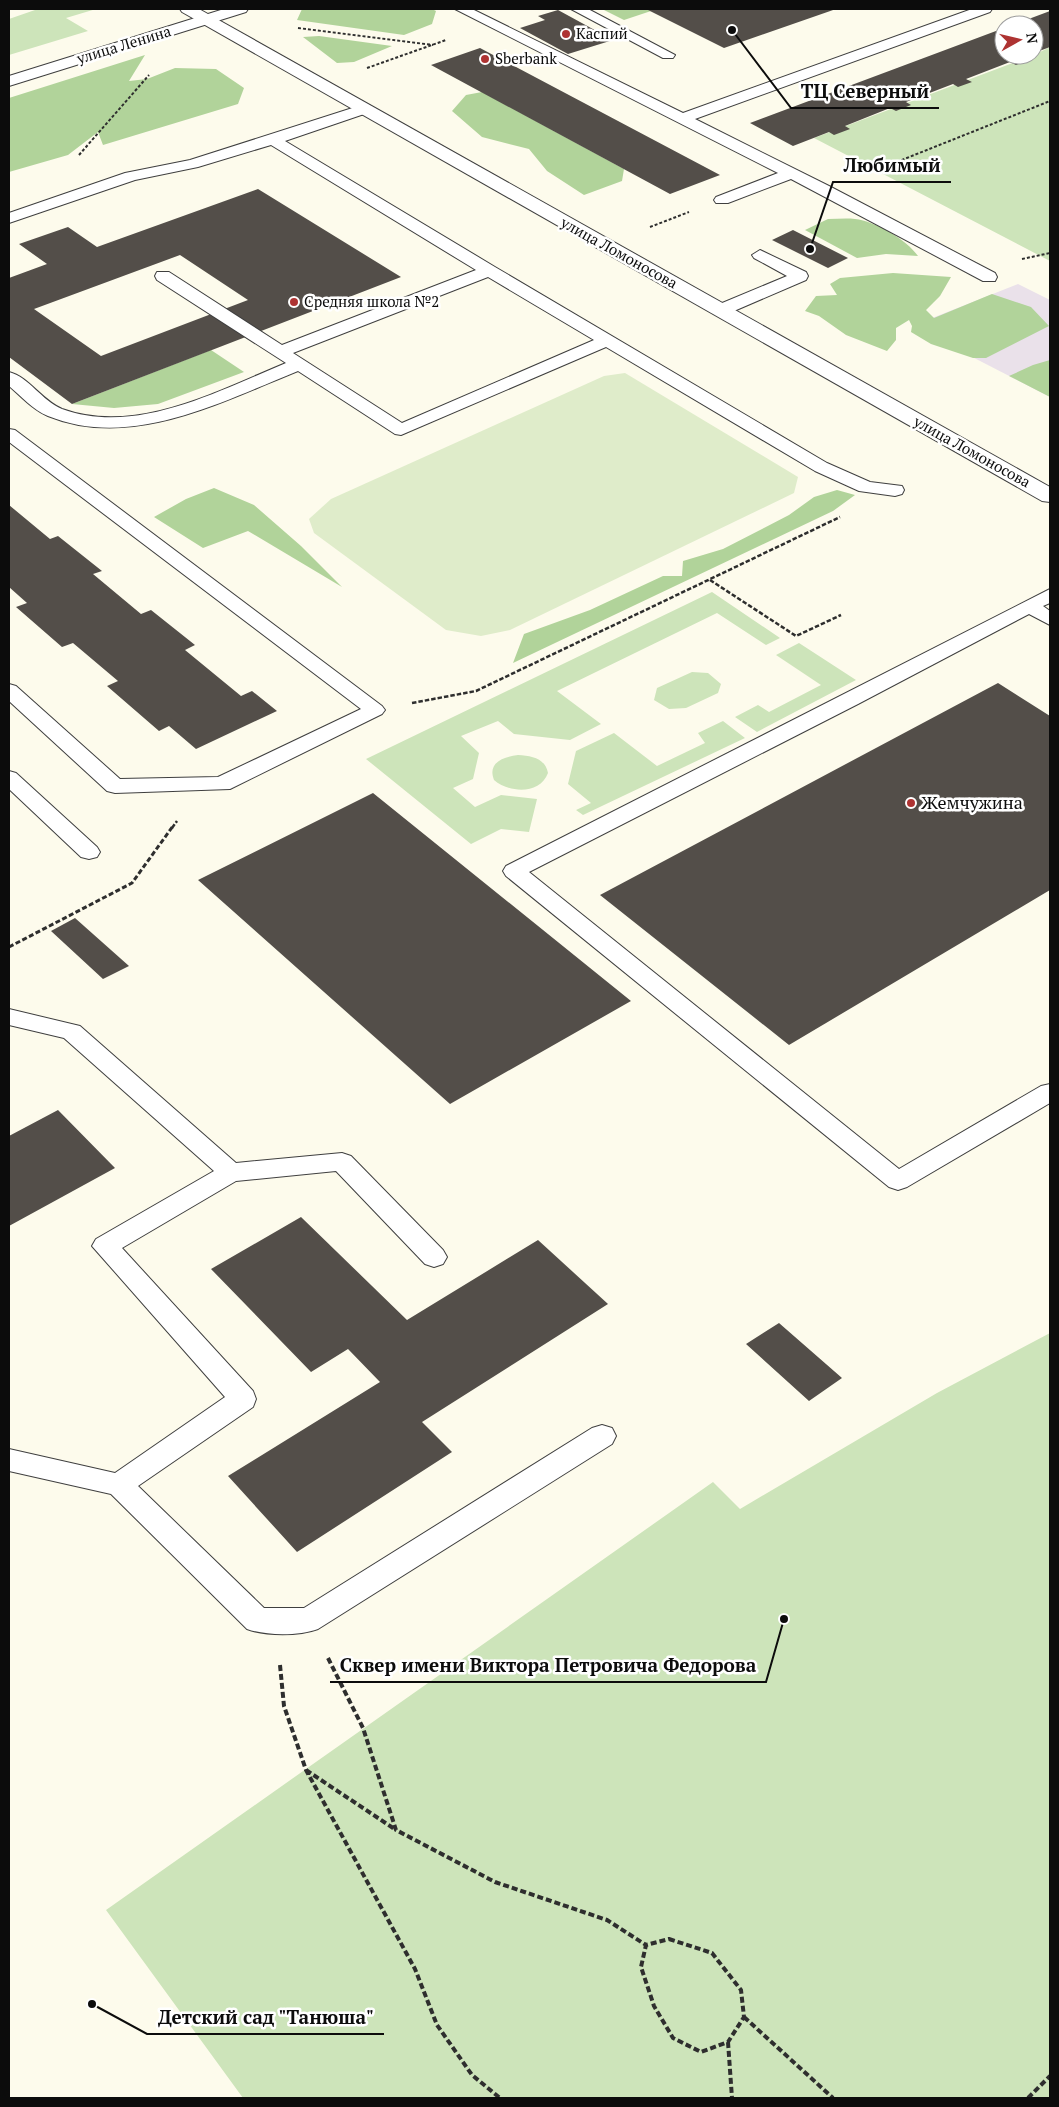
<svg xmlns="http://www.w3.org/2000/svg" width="1059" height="2107" font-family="'PT Serif',serif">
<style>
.industrial{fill:#eae1ea}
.green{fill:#cde4ba}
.forest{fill:#b1d39a}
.pitch{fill:#dfecca}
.building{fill:#534e49;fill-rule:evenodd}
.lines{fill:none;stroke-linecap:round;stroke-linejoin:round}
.service-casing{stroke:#3f3f3f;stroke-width:2}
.minor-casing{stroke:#3f3f3f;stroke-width:2}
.tertiary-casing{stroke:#3f3f3f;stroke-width:2}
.path-far3{stroke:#2e2e2e;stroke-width:2;stroke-dasharray:3 2;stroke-linecap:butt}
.path-far2{stroke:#2e2e2e;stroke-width:2.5;stroke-dasharray:4.5 2;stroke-linecap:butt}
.path-far1{stroke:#2e2e2e;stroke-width:3;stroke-dasharray:5 2.5;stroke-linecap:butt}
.path{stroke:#2e2e2e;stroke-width:4;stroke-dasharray:6 3;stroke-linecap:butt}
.service{fill:#fff;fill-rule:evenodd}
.minor{fill:#fff;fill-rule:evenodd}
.tertiary{fill:#fff;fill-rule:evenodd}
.poi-dot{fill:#ae3332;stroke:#fff;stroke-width:2}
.labels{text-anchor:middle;stroke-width:5;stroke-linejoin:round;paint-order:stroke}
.far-poi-label{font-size:15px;fill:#0c0c0c;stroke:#fff;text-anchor:start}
.far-street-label{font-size:15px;fill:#0c0c0c;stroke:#fff}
.poi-label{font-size:18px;fill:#0c0c0c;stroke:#fff;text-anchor:start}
.leader{fill:none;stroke:#0c0c0c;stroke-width:2}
.callout-dot{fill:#0c0c0c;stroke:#fff;stroke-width:2}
.callout-label{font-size:19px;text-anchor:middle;font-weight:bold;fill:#0c0c0c;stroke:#fff;stroke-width:5;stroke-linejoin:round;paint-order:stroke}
</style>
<rect width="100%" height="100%" fill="#fdfbec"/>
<path class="industrial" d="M1018,284l32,16v97l-138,-71z"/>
<path class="green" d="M33,9h63l-30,9 22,13 -79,24v-36l26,-9z
M1050,47v214l-236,-123 220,-83z
M712,592l68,46 -14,7 -49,-32 -160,78 44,33 -31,16 -56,-6 -16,-13 -37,15 18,17 -6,26 -20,9 22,19 26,-12 36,4 -8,33 -28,-3 -30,15 -105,-85z
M799,643l57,37 -99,52 -22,-15 23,-12 11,7 52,-27 -45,-30z
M692,672l16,1 13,11 -3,9 -32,15 -17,1 -15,-9 3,-12z
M723,721l22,17 -162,77 -7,-5 15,-7 -23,-19 8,-33 38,-18 43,33 48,-23 -7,-10z
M518,755c14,1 27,3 30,18 -8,22 -39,20 -54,7 -7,-18 10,-23 24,-25z
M1050,1333v765h-807l-137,-188 607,-428 27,27 197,-116z"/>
<path class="forest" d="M302,9h130l4,2 -4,13 -28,11 -107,-15z
M602,9h44l5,2 -27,9z
M319,36l73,10 -38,16 -17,1 -34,-26z
M145,55l-16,26 18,-2 28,-11 41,1 28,19 -6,16 -135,41 -5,-13 -30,23 -59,17v-74z
M482,92l142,77 -2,12 -38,14 -37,-24 -18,-22 -47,-12 -30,-26 14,-16z
M828,219c9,0 18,-1 27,0 20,2 52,21 63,37l-32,-2 -29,4 -52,-28z
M893,273l58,4 -11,19 -14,14 8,8 58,-24 39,13 18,19 -63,32h-13l-42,-14 -20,-12 1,-6 -3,-6 -13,8v12l-9,11 -41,-16 -27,-19 -14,-5 11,-15 21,-1 -7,-11 10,-6z
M211,350l33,22 -86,32 -44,4 -42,-4z
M1050,360v37l-41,-21 24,-11z
M214,488l40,17 47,41 41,41 -94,-56 -45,17 -49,-31 32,-18z
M837,490l18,5 -22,16 -320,152 11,-29 66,-24 73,-34h19l1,-15 40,-12 66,-34 25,-18z"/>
<path class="pitch" d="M625,373l173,104 -4,16 -284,137 -29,6 -35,-6 -132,-97 -5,-14 22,-20 273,-123z"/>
<path class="building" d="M646,9h190l-112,39z
M558,10l55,30 -45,14 -48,-26 25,-8 -7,-4z
M1050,11v36l-16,6v-28h-21z
M1004,28v27h25l-3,1 6,3 -16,6 -6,-3 -44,17 6,3 -14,5 -5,-3 -47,18 5,3 -15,6 -6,-3 -45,18 5,3 -16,6 -5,-3 -36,14 -43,-23z
M480,48l240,127 -50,19 -239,-129z
M258,189l143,88 -329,127 -63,-47v-79l38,-14 -28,-20 49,-17 29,20zM180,255l68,45 -147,56 -67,-47z
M793,230l55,28 -20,10 -56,-28z
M9,505l41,34 8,-3 44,35 -9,3 48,40 10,-4 44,35 -10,5 56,46 11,-5 25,20 -81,38 -27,-23 -10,5 -52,-45 11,-5 -45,-38 -11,4 -46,-40 11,-4 -18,-16z
M998,683l52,33v174l-261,155 -189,-150z
M373,793l258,208 -181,103 -252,-224z
M75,918l54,48 -26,13 -52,-48z
M58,1110l57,58 -106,58v-90z
M301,1217l106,103 131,-80 70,64 -186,118 30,30 -155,100 -69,-76 152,-94 -32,-33 -37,23 -100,-103z
M779,1323l63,55 -33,23 -63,-57z"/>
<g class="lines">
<g class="service-casing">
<path id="service" d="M455,9h17l211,104 289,-104h20l-2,3 -295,107 136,68 164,86 2,4 -2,4h-12l-192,-102 -63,24h-12l-2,-3 2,-3 62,-24z
M571,9h17l87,46 -2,3h-10z
M365,104l5,2 3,3 -3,3 -85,29 210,126 332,196 43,19 32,4 2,4 -2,4 -7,2 -36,-5 -44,-20 -209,-124 -205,88 -6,-1 -97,-63c-77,31 -167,79 -250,45 -15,-6 -27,-20 -39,-30v-14c20,5 33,29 53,37 74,27 156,-18 224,-46l-129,-83 -2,-4 2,-4h12l113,73 194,-75 -205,-125 -73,22 -63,13 -126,43v-10l116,-40 65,-13zM488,277l106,63 -192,83 -109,-70z
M760,250l46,22 2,4 -2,4 -79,34h-12l-2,-4 2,-4 72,-30 -33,-18 -2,-3z
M9,429l6,1 367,276 3,4 -3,4 -152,75 -115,4 -8,-2 -98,-90v-17l7,2 104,93 98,-2 143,-68 -352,-267z
M1050,589v14l-7,3 7,5v14l-21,-11 -171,90 -329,168 370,297 142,-83 9,-2v19l-143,84 -9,3 -9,-3 -383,-311 -3,-5 3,-5z
M9,771l7,2 81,74 3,5 -3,5 -8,2 -8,-2 -72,-68z
M9,1009l71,17 156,137 106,-10 9,3 92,94 4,7 -4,7 -9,3 -9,-3 -89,-93 -100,10 -114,67 131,143 3,8 -3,8 -115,79 126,122h40l288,-180 10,-3 10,3 4,8 -4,8 -294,185c-19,7 -52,7 -71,0l-136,-135 -102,-23v-22l106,24 110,-76 -133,-151 4,-7 118,-68 -150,-133 -55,-13z"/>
</g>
<g class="minor-casing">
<path id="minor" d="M180,9h19l851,478v15l-8,-1 -860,-489z"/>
</g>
<g class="tertiary-casing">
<path id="tertiary" d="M224,9h24l-2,3 -237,74v-10z"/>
</g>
<path class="path-far3" d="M298,28l135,17
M367,68l79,-28
M79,155l70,-80
M869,173l181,-72
M650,227l39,-15
M1022,259l28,-6"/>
<path class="path-far2" d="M710,580l86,56 45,-21
M412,703l64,-12 364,-174
M172,828l5,-7"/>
<path class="path-far1" d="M9,947l123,-64 41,-57"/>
<path class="path" d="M328,1658l35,70 33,102 99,52 112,38 39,25
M280,1665l4,41 22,64 109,199 22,56 35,50 28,23
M306,1770l90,60
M669,1939l43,14 29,37 3,27 -16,25 -27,10 -28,-14 -19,-32 -13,-39 5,-22z
M744,2017l89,81
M728,2042l4,56
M1028,2098l22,-22"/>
<use href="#service" class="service"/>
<use href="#minor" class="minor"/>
<use href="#tertiary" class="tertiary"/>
</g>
<g class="poi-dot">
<circle cx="566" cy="34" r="5"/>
<circle cx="485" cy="59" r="5"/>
<circle cx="294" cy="302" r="5"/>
<circle cx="911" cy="803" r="5"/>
</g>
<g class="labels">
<g class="far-poi-label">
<text x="576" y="39">Каспий</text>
<text x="495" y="64">Sberbank</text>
<text x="304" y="307">Средняя школа №2</text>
</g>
<g class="far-street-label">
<text transform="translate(124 45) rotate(-17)" y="5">улица Ленина</text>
<text transform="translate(619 253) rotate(29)" y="5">улица Ломоносова</text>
<text transform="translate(972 452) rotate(29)" y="5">улица Ломоносова</text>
</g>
<g class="poi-label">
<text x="921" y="809">Жемчужина</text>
</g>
</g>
<path class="leader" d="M732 30L791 108H939M810 249L833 182H951M784 1619L766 1682H330M92 2004L147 2034H384"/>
<g class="callout-dot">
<circle cx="732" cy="30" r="5"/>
<circle cx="810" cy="249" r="5"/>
<circle cx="784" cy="1619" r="5"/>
<circle cx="92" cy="2004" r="5"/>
</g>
<g class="callout-label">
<text x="865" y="98">ТЦ Северный</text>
<text x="892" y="172">Любимый</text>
<text x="548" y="1672">Сквер имени Виктора Петровича Федорова</text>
<text x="266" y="2024">Детский сад "Танюша"</text>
</g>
<rect width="1059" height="2107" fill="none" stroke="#0c0c0c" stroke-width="20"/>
<g transform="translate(1019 40) rotate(82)"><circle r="24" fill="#ffffff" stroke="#9e9e9e"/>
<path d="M0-4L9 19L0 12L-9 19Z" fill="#ae3332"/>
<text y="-8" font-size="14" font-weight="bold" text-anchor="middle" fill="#0c0c0c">N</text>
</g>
</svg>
